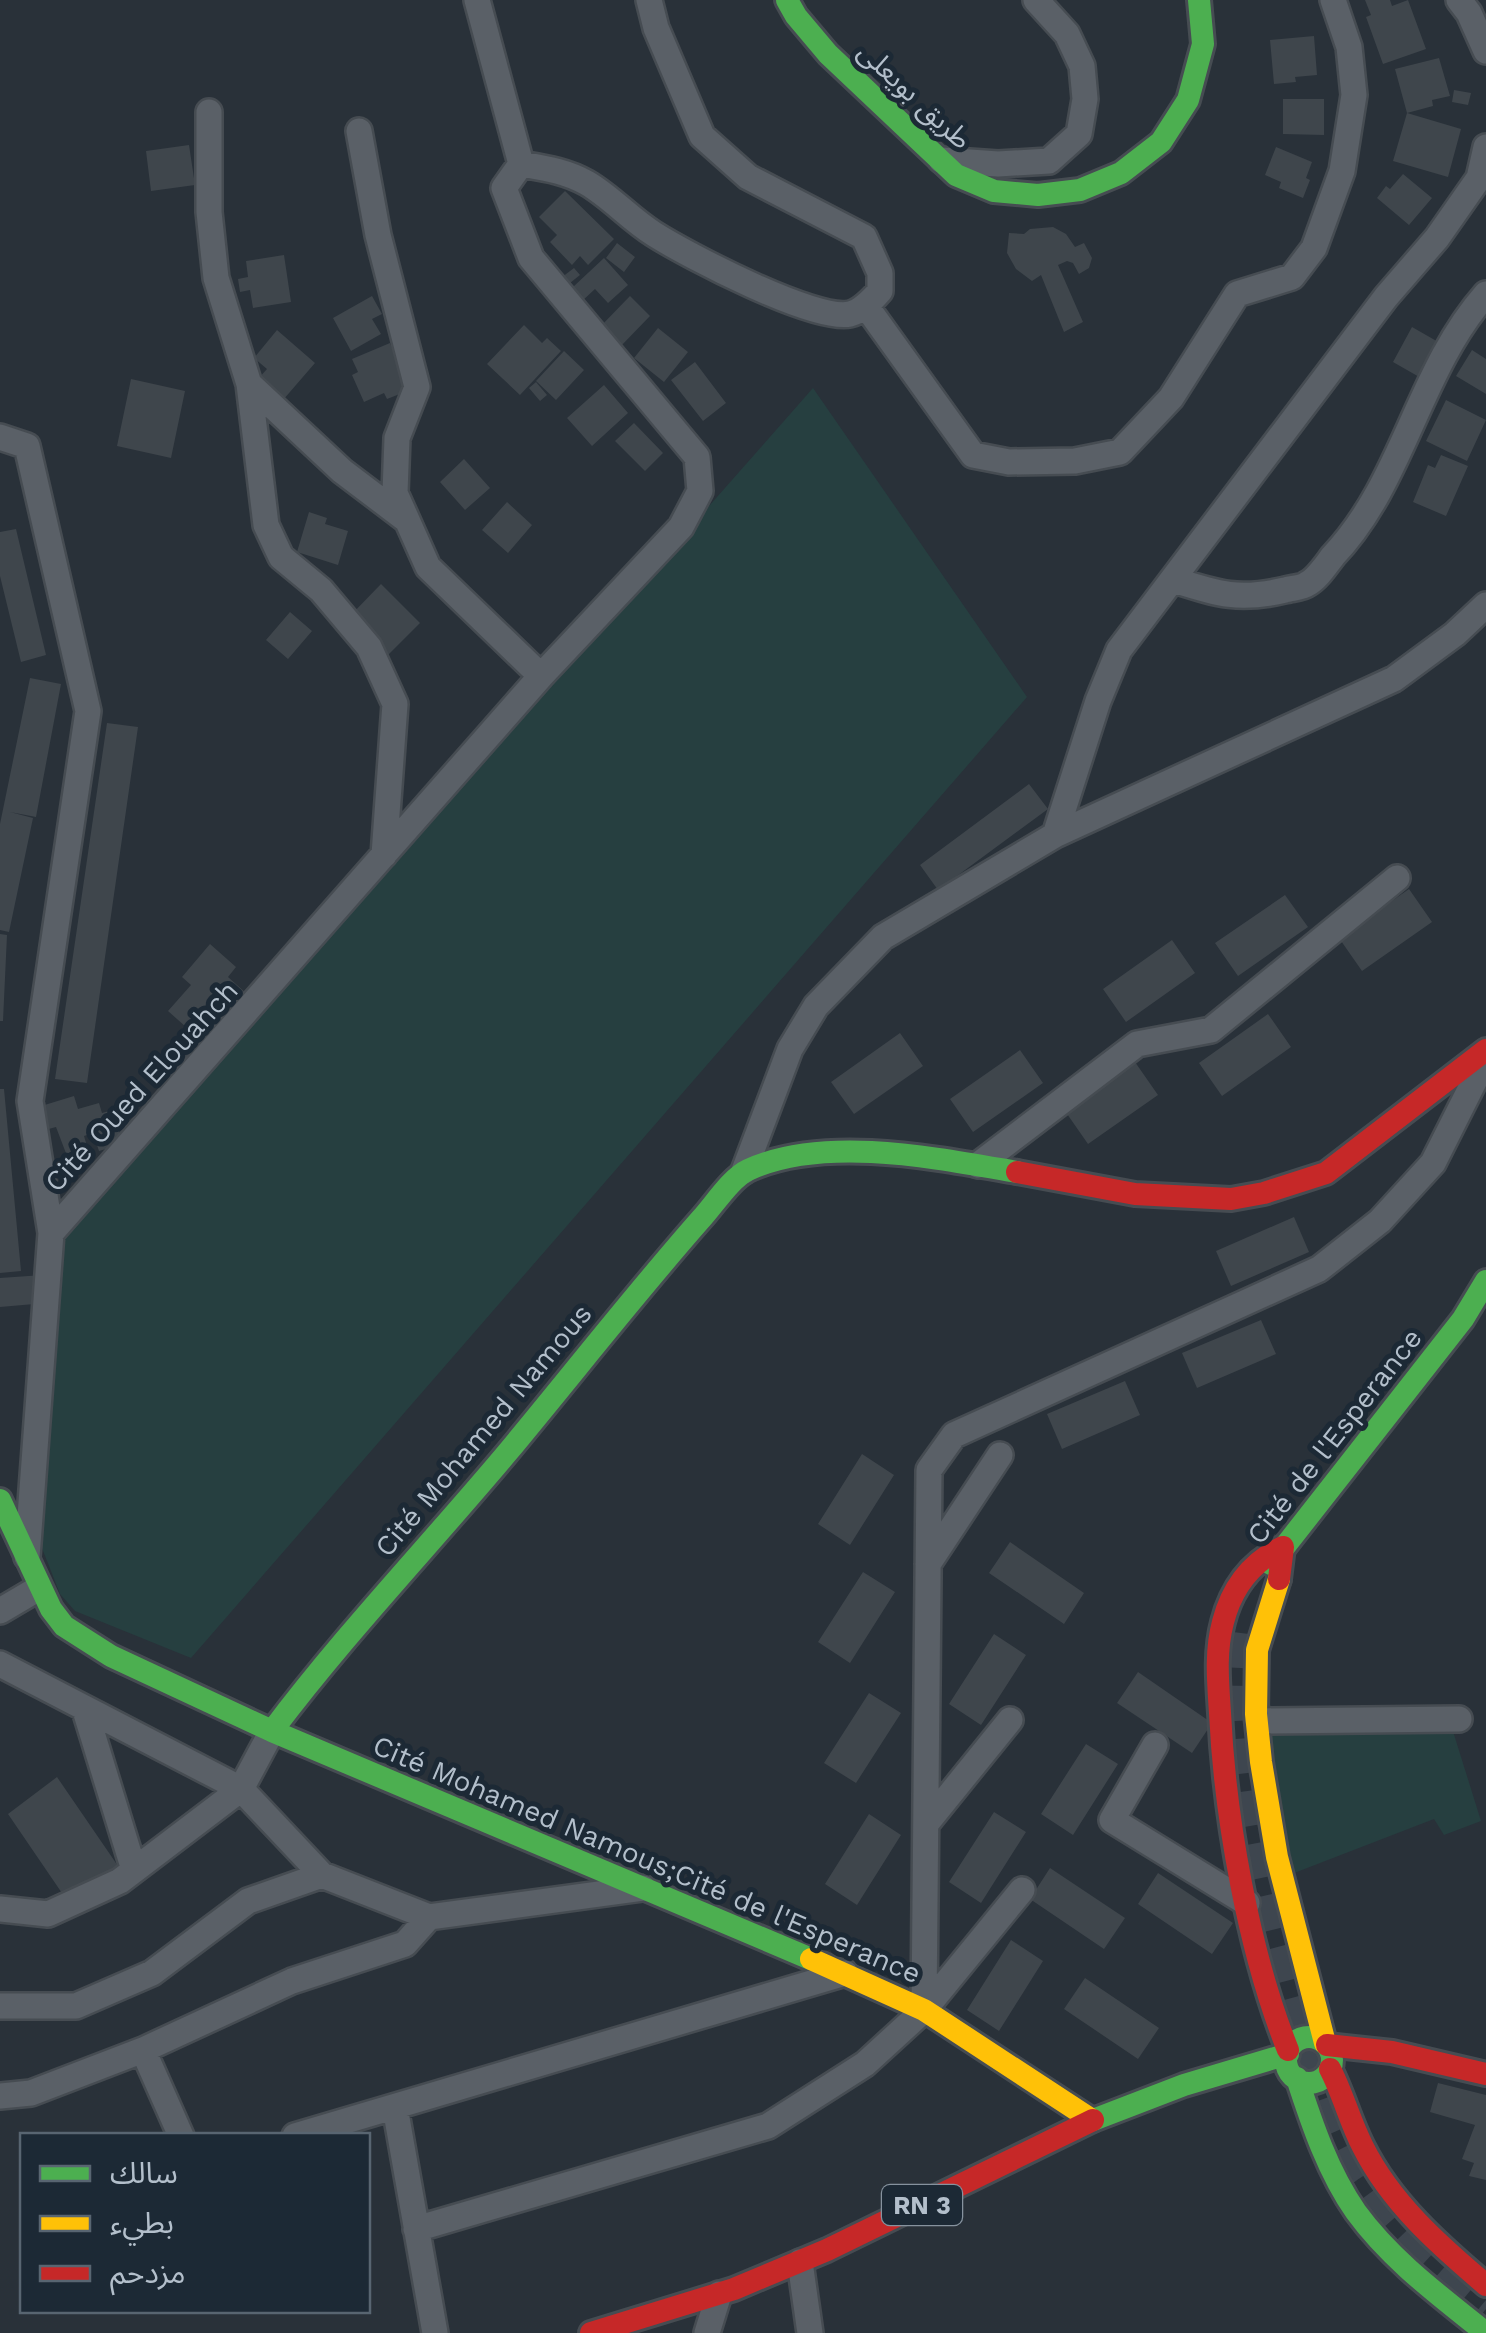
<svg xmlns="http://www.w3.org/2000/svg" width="1486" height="2333" font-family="'Work Sans','Noto Sans Arabic',sans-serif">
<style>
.green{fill:#263f40}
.building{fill:#3f464c}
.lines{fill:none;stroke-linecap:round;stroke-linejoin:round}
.secondary-tunnel{stroke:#3e464f;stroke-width:35;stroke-dasharray:35 18;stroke-linecap:butt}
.street-casing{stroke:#464c52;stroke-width:30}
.fast-casing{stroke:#464c52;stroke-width:28}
.slow-casing{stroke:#464c52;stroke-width:28}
.jam-casing{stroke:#464c52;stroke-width:28}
.street{stroke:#5a6067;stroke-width:25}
.fast{stroke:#4caf50;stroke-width:22}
.slow{stroke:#ffc107;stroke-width:22}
.jam{stroke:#c62828;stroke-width:22}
.labels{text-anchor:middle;stroke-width:10;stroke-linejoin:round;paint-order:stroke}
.shield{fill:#1c2935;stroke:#86929e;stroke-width:2.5}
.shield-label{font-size:25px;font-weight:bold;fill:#b3bfcb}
.street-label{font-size:28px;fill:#b3bfcb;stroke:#1c2935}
</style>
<rect width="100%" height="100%" fill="#293139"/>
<path class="green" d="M813,388l214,309 -836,961 -116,-47 -15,-17 -20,-51 19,-299z
M1452,1728l29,93 -37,14 -10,-16 -145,56 -20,-144z"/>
<path class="building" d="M1365,0h25l2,6 16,-6 18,49 -43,15 -17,-47 5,-2z
M1314,36l3,39 -22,2 1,5 -22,2 -4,-44z
M1439,58l11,38 -18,4 1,6 -26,7 54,16 -13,48 -55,-16 14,-48 -12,-44z
M1454,90l17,3 -3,12 -16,-3z
M1283,99h41v36l-41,-1z
M189,145l6,40 -44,6 -5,-40z
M1276,147l36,15 -6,16 4,2 -7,18 -24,-10 2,-6 -16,-7z
M1403,174l29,24 -23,27 -32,-27 9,-12 4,3z
M565,191l49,48 -26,26 -8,-9 -8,9 -22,-23 7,-7 -18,-18z
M1053,227l13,7 9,13 9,-4 8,15 -3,10 -10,6 -6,-11 -6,-2 -9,4 25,57 -19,10 -23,-57 -9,6 -16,-12 -9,-16 2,-20 15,1 6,-5z
M617,243l18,14 -11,15 -18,-14z
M284,255l7,47 -38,6 -3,-18 -10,2 -2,-13 10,-2 -2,-16z
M604,258l24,27 -20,18 -13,-14 -14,13 -28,-18 21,-16 6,7 -10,8 3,4z
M372,296l10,18 -10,5 9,15 -30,17 -18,-33z
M630,296l20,20 -31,32 -20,-20z
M524,325l18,18 5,-5 14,13 -41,44 -33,-31z
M1412,327l28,16 -19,35 -28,-16z
M658,328l30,24 -24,30 -30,-24z
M277,330l38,33 -32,37 -25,-21 9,-10 -13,-11z
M390,343l20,47 -23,9 -3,-6 -20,9 -12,-27 6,-3 -6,-13z
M1472,350l14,9v35l-30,-18z
M564,351l20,19 -28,30 -20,-19z
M695,362l31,41 -23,18 -32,-41z
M131,379l54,12 -14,67 -54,-12z
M536,382l11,13 -7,6 -11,-13z
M604,385l24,28 -36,33 -25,-28z
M1446,400l40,20 -19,41 -41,-20z
M634,423l29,30 -18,18 -30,-30z
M1441,455l27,11 -22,50 -33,-14 15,-37 7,3z
M464,459l26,29 -25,22 -25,-28z
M507,502l25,23 -24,28 -26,-23z
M309,512l18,6 -2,6 23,7 -10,34 -41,-13z
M16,529l30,126 -25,7 -21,-86v-44z
M381,584l39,39 -41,41 -29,-48z
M290,612l22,19 -24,28 -22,-19z
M30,678l31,6 -25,133 -26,-5 23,6 -24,114 -9,-2v-106z
M107,723l31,4 -51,356 -32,-4z
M1029,784l19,25 -110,81 -18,-25z
M1409,889l23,33 -70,49 -23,-33z
M1285,895l23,32 -70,49 -23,-33z
M0,934l7,1 -4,86h-3z
M1172,940l23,33 -69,49 -23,-33z
M210,944l26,23 -8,10 19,17 -84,98 -19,-17 42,-48 -18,-16 23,-26 -9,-8z
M1268,1014l23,33 -69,49 -23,-33z
M900,1033l23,33 -69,48 -23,-32z
M1020,1050l23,33 -70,49 -23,-33z
M1135,1062l23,33 -70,49 -23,-33z
M0,1089h4l17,182 -21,2z
M74,1096l4,13 21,-6 3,10 11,-3 10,34 -24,7 -6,-18 -9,3 8,27 -20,6 -16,-42 -11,3 -7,-23z
M1294,1217l15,35 -78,34 -15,-35z
M43,1275l3,28 -46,4v-29z
M1261,1320l15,34 -79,34 -15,-35z
M1125,1381l15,34 -78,34 -15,-35z
M862,1454l32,21 -44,70 -32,-21z
M1010,1542l74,51 -20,31 -75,-51z
M863,1572l32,20 -45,71 -32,-21z
M994,1634l32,21 -45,70 -32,-21z
M1138,1672l74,51 -20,30 -75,-50z
M869,1693l32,20 -45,70 -32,-20z
M1086,1744l32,20 -45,71 -32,-21z
M57,1777l61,89 -52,33 -58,-85z
M994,1812l32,20 -45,71 -32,-21z
M869,1814l32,21 -44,70 -32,-21z
M1050,1868l75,50 -21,31 -74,-50z
M1158,1873l75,50 -21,31 -74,-50z
M1011,1940l32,21 -44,70 -32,-21z
M1085,1978l74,50 -21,31 -74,-50z
M1438,2083l48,12v85l-17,-4 5,-13 -12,-4 13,-34 -45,-13z"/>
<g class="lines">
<path class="secondary-tunnel" d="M1241,1633c-15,113 18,251 48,361 17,63 34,129 69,185 34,52 81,91 128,130"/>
<g class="street-casing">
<path id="street" d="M477,0l44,164
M1459,0l10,13 17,38
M209,112v100l7,66 33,106 93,87 62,47
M359,131l19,104 39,152 -20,51 -2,55 33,74 113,109 140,-149 19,-36 -3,-34 -166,-199 -27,-70 17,-24c23,4 45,7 66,19 24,14 43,36 67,51 33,21 161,88 196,80 12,-3 22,-14 30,-23v-18l-16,-36 -116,-60 -46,-41 -46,-108 -7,-28
M941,160l57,4 51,-3 30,-27 6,-35 -3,-33 -15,-32 -31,-34
M866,306l107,149 36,7 66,-1 45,-9 51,-54 66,-104 55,-17 22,-29 28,-77 12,-76 -5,-48 -16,-47
M249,384l17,141 15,32 40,33 48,57 26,57 -11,151
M0,437l27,9 61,265 -58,390 21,132 -24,324
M1174,580c44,14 65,21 111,10 6,-2 17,-2 22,-6 10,-5 19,-19 26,-28 71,-75 85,-185 153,-262
M1055,835l339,-156 61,-45 31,-29
M978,1165l159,-121 74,-14 186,-152
M744,1171l46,-122 26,-43 67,-69 172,-102 43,-134 21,-51 267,-353 51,-59 42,-60 7,-31
M51,1233l490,-557
M928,1564l72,-109
M0,1611l39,-23
M0,1664l241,125 -121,92 -72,33 -48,-5
M85,1710l49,160
M1258,1721l201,-2
M272,1731l-31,58 81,86 107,42 214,-29
M1155,1745l-43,75 135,83
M926,1824l84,-104
M0,2006h76l76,-33 96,-72 74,-26
M924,2010l5,-540 25,-35 365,-166 61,-48 53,-58 53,-105
M0,2096l31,-3 112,-43
M395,2107l40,226
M181,2136l-38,-86 149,-69 113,-37 24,-27
M295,2136l550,-163
M416,2229l352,-103 97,-62 59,-54 98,-120
M800,2262l10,71
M707,2333l12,-39"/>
</g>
<g class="fast-casing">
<path id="fast" d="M787,0l9,16 32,38 128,121 38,16 44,4 42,-5 41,-17 40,-31 27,-42 15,-56 -4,-44
M0,1500l51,109 13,17 47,30 161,75 539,228
M1271,1564l192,-245 23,-38
M272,1731c73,-97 157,-185 235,-278 65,-78 127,-158 194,-234 13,-14 30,-41 47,-49 76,-35 188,-12 269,2
M1286 2060a23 23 0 1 1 46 0a23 23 0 1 1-46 0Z
M1297,2078c15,46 31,94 59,134 35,48 84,84 130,121
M1093,2120l91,-35 104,-31"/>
</g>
<g class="slow-casing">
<path id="slow" d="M1279,1579l-22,71 -1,64 5,48 16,95 48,186
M811,1959l113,51 168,110"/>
</g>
<g class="jam-casing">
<path id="jam" d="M1017,1172l118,22 96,5 33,-6 62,-20 160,-123
M1279,1579l4,-32c-32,15 -51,40 -60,75 -8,30 -5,60 -3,91 5,105 29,240 68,337
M1327,2045l65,7 94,22
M1330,2069c13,25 20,53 33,78 28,56 76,98 123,138
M591,2333l143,-44 93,-39 266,-130"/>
</g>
<use href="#street" class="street"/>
<use href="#fast" class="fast"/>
<use href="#slow" class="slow"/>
<use href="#jam" class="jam"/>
</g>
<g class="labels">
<rect class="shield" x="882" y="2185" width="80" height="40" rx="8"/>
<g class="shield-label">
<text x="922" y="2214">RN 3</text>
</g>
<g class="street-label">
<text transform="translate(915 95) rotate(43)" y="10">طريق بويعلى</text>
<text transform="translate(141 1086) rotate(-48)" y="10">Cité Oued Elouahch</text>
<text transform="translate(483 1430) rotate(-50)" y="10">Cité Mohamed Namous</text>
<text transform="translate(1334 1436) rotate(-52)" y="10">Cité de l'Esperance</text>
<text transform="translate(647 1859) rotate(23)" y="10">Cité Mohamed Namous;Cité de l'Esperance</text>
</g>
</g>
<rect x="20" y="2133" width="350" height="180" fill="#1c2935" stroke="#586571" stroke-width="2.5"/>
<rect x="40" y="2166" width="50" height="15" fill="#4caf50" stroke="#586571" stroke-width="2.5"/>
<text x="110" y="2183" font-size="30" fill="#b3bfcb">سالك</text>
<rect x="40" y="2216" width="50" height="15" fill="#ffc107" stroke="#586571" stroke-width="2.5"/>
<text x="110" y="2233" font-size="30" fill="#b3bfcb">بطيء</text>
<rect x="40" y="2266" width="50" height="15" fill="#c62828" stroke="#586571" stroke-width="2.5"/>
<text x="110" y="2283" font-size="30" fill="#b3bfcb">مزدحم</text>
</svg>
